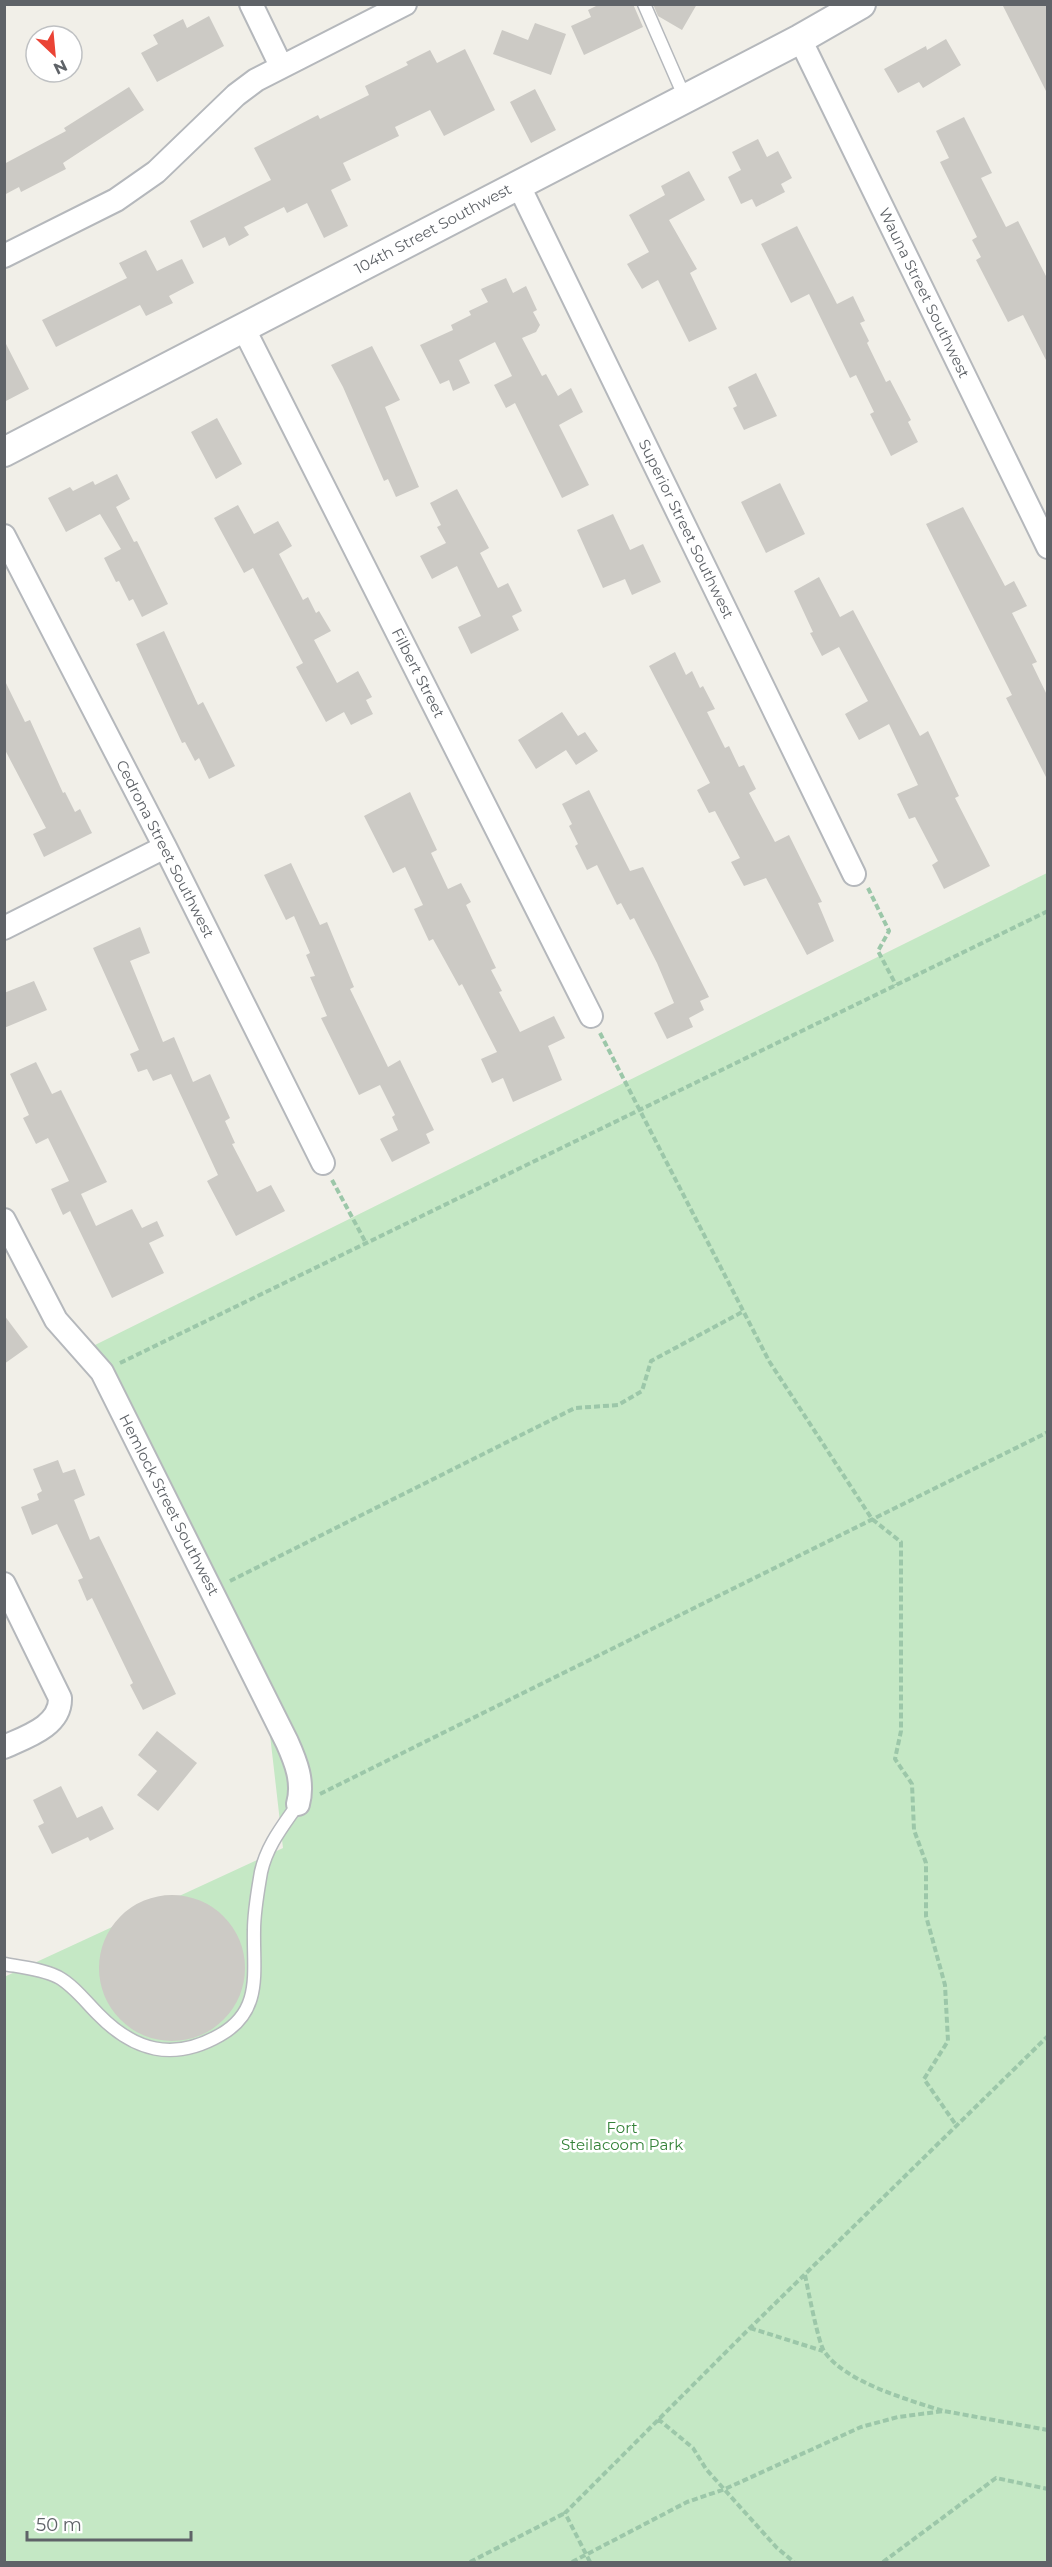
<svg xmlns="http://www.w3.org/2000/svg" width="1052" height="2567" font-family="Montserrat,sans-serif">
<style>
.green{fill:#c5e8c5}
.building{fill:#cccac5}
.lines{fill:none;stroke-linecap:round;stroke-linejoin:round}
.service-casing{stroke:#b5b8bc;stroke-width:15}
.minor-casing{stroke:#b5b8bc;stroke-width:26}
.tertiary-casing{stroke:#b5b8bc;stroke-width:32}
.path{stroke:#9cc7a9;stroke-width:4;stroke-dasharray:6 3;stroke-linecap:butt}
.service{stroke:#fff;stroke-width:12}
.minor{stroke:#fff;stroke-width:22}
.tertiary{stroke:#fff;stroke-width:28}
.labels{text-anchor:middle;stroke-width:5;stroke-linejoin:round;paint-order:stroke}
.street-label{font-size:15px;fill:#5f6368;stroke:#fff}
.park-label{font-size:15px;fill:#348238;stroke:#fff}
</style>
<rect width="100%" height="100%" fill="#f1efe8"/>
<path class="green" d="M1047,873v1689h-1042l-1,-585 279,-129 -17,-148 -173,-354z"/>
<path class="building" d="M600,4h33l10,23 -59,28 -13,-29 20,-9 -3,-7z
M653,4h44l-15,26 -24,-14z
M1002,4h45v89z
M209,16l15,30 -67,36 -16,-29 17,-9 -5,-9 30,-16 4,9z
M535,23l31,11 -15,41 -58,-21 9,-24 26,10z
M946,39l15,26 -38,23 -4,-6 -21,11 -14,-24 42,-23 1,4z
M465,49l30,61 -51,26 -14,-26 -35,17 4,9 -56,27 8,17 -20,10 17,36 -24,12 -17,-35 -20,10 -3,-6 -40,20 5,8 -20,11 -4,-9 -22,11 -13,-27 81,-41 -17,-32 64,-33 2,4 49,-24 -4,-9 43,-21 -2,-3 24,-12 7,13z
M129,87l15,23 -81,53 3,6 -45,23 -2,-5 -15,8v-31l62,-33 -2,-3z
M535,89l21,41 -25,13 -21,-41z
M964,117l28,56 -11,5 25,49 12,-6 29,57v84l-24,-47 -15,7 -32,-62 5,-3 -9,-17 5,-3 -37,-75 9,-4 -13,-27z
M758,139l9,18 11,-6 14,27 -11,6 4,8 -29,15 -4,-8 -11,5 -13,-27 13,-7 -9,-18z
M689,171l16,29 -36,20 28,49 -7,4 27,56 -28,13 -31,-62 -16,9 -15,-25 22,-12 -20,-37 36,-20 -4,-9z
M797,226l40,78 16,-8 12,25 -5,2 9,18 -2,2 19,39 4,-2 21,40 -3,2 10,20 -27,14 -21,-42 4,-2 -18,-37 -6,3 -41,-84 -18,9 -30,-59z
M146,250l11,21 25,-12 12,24 -25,13 4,7 -27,13 -6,-11 -84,42 -14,-27 85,-42 -8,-15z
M506,278l7,15 13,-7 11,24 -4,2 7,13 -4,7 -14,6 20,38 4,-2 12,22 13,-8 12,24 -24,13 30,60 -27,13 -47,-95 -9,5 -12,-23 18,-9 -17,-34 -36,18 11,23 -17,8 -4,-11 -9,4 -20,-39 33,-15 -2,-5 20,-10 -2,-4 19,-9 -7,-13z
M4,340l25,49 -25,13z
M372,346l28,54 -15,7 34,80 -23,10 -8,-18 -4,2 -41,-94 -12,-22z
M756,373l21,43 -33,14 -11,-22 4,-2 -9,-19z
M217,418l25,46 -26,15 -25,-47z
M117,474l13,25 -14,8 18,35 3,-1 31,63 -26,13 -9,-18 -4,2 -10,-20 -3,1 -12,-24 17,-9 -21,-35 -34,18 -18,-34 22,-11 3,4 20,-10 2,4z
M780,483l25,51 -39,19 -25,-51z
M457,489l32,59 -9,5 18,35 10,-5 14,28 -10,5 7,14 -48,24 -13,-27 23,-11 -24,-50 -25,13 -12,-23 26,-13 -9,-16 4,-2 -11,-22z
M238,505l16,29 24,-13 14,25 -13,8 24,46 5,-3 8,16 3,-2 12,20 -17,9 23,43 21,-12 14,26 -6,3 7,14 -22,11 -7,-13 -18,10 -30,-55 7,-4 -50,-95 -9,5 -30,-55z
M963,507l42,79 9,-5 13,25 -15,7 25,49 -5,2 15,31v84l-41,-81 6,-3 -86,-171z
M613,514l17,36 13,-6 18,38 -29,13 -7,-16 -22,9 -26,-58z
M819,577l21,40 13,-7 67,126 8,-5 31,65 -4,2 35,68 -46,23 -12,-24 6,-4 -23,-44 -6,2 -12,-25 21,-9 -29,-61 -30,16 -14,-26 23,-13 -29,-54 -17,9 -12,-23 3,-1 -19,-41z
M164,631l34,74 5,-3 32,64 -26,13 -10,-21 -4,3 -10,-19 -3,1 -46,-99z
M675,652l11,23 6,-4 8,17 3,-2 12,23 -8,3 18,36 4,-2 10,21 5,-2 12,24 -7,4 26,49 14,-7 33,67 -4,1 16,38 -27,14 -41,-77 -22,8 -13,-24 9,-4 -25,-47 -6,2 -12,-23 13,-7 -61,-117z
M4,679l21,43 5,-2 33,73 2,-1 10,20 5,-3 12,24 -48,24 -11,-23 13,-6 -42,-80z
M562,712l16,24 7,-4 13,19 -22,14 -10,-15 -30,19 -18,-29z
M589,790l41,81 13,-4 66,130 -9,4 4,9 -15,8 4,9 -26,12 -13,-26 20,-10 -17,-40 -23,-45 -4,2 -9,-17 -4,2 -20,-40 -10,5 -12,-24 3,-2 -9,-18 3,-2 -10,-20z
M410,792l27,58 -6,3 17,36 13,-6 10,19 -5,3 30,63 -5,2 11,21 -3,1 21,40 34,-16 11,22 -17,8 14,34 -49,22 -10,-24 -11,5 -11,-24 16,-7 -35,-68 -3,2 -26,-47 -4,2 -15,-32 9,-4 -18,-38 -12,6 -29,-57z
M291,863l29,62 7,-3 27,65 -4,2 38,78 12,-7 34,70 -8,4 4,9 -38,19 -12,-23 18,-9 -6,-13 3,-2 -15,-30 -21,10 -38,-77 6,-2 -17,-39 5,-1 -9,-21 4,-2 -16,-37 -8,4 -22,-45z
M140,927l10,26 -20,8 33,81 11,-5 19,45 17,-8 20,44 -5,3 10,22 -3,1 25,48 14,-7 14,26 -49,25 -29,-55 11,-6 -47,-101 -18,7 -6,-12 -9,3 -8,-18 9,-4 -46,-102z
M34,981l13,29 -43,18v-35z
M36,1062l16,32 9,-4 46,92 -26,12 15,32 36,-17 10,19 15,-7 7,15 -15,7 15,30 -52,25 -42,-87 -7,4 -12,-26 18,-8 -21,-43 -12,6 -13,-26 6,-3 -19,-41z
M4,1315l24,32 -24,17z
M58,1460l5,13 12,-4 10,26 -11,5 16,40 9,-4 77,158 -33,16 -13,-25 3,-2 -41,-85 -5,3 -9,-21 5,-2 -26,-54 -25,11 -11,-28 18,-7 -2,-6 5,-3 -9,-22z
M157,1731l40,32 -39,48 -21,-16 20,-24 -19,-16z
M61,1786l16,32 25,-12 12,23 -24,12 -2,-4 -36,17 -14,-28 6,-3 -11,-23z
M99 1968a73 73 0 1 1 146 0a73 73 0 1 1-146 0Z"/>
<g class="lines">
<g class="service-casing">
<path id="service" d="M644,4l41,94
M4,1964c17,3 38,5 54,13 15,8 28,25 40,37 36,37 75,48 122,21 43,-24 33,-63 34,-105 0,-19 4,-40 7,-58 6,-27 22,-46 37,-68"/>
</g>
<g class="minor-casing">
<path id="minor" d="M251,4l30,62
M800,39l248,508
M518,184l336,690
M4,256l112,-56 40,-28 80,-77 20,-15 149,-76
M244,329l347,687
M4,536l161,311 158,316
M4,928l161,-81
M4,1220l52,100 46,52 185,370c9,20 17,40 11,62
M4,1584l56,114c1,28 -34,39 -56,49"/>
</g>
<g class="tertiary-casing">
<path id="tertiary" d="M4,452l796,-413 61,-35"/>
</g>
<path class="path" d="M868,888l21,43 -11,20 18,34
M600,1033l169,328 103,158 29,23v189l-6,28 17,25 2,46 12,33v53l19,69 3,56 -24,38 32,46
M332,1180l34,63
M120,1363l928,-452
M230,1581l345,-173 43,-3 24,-14 9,-30 93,-50
M320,1794l728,-362
M805,2275c3,14 13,67 19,76 20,31 85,49 119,60
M750,2328l73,23
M658,2419l35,29 13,21 71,79 17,14
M470,2562l95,-49
M572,2562l115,-60 38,-13 136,-62 37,-10 46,-6 104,19
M590,2562l-25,-49 185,-185 298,-292
M883,2562l113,-84 52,11"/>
<use href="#service" class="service"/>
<use href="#minor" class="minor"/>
<use href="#tertiary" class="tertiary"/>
</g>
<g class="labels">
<g class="street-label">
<text transform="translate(433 229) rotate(-28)" y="5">104th Street Southwest</text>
<text transform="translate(924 293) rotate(64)" y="5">Wauna Street Southwest</text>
<text transform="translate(686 529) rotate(64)" y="5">Superior Street Southwest</text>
<text transform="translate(418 673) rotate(63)" y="5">Filbert Street</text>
<text transform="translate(165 849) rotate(63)" y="5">Cedrona Street Southwest</text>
<text transform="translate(169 1505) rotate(63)" y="5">Hemlock Street Southwest</text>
</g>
<g class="park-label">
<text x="622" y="2133">Fort<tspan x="622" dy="17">Steilacoom Park</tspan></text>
</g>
</g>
<rect width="1052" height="2567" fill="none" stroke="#5f6368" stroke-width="12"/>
<g transform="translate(54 54) rotate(154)"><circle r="28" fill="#ffffff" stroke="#bfc1c3" stroke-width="1.5"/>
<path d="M0-4.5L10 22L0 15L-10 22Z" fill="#ea4335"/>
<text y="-9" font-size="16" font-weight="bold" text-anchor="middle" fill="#5f6368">N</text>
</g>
<path d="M27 2531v9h164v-9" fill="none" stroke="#5f6368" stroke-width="3"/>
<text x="36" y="2531" font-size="18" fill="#5f6368" stroke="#ffffff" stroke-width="4.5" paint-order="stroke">50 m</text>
</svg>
